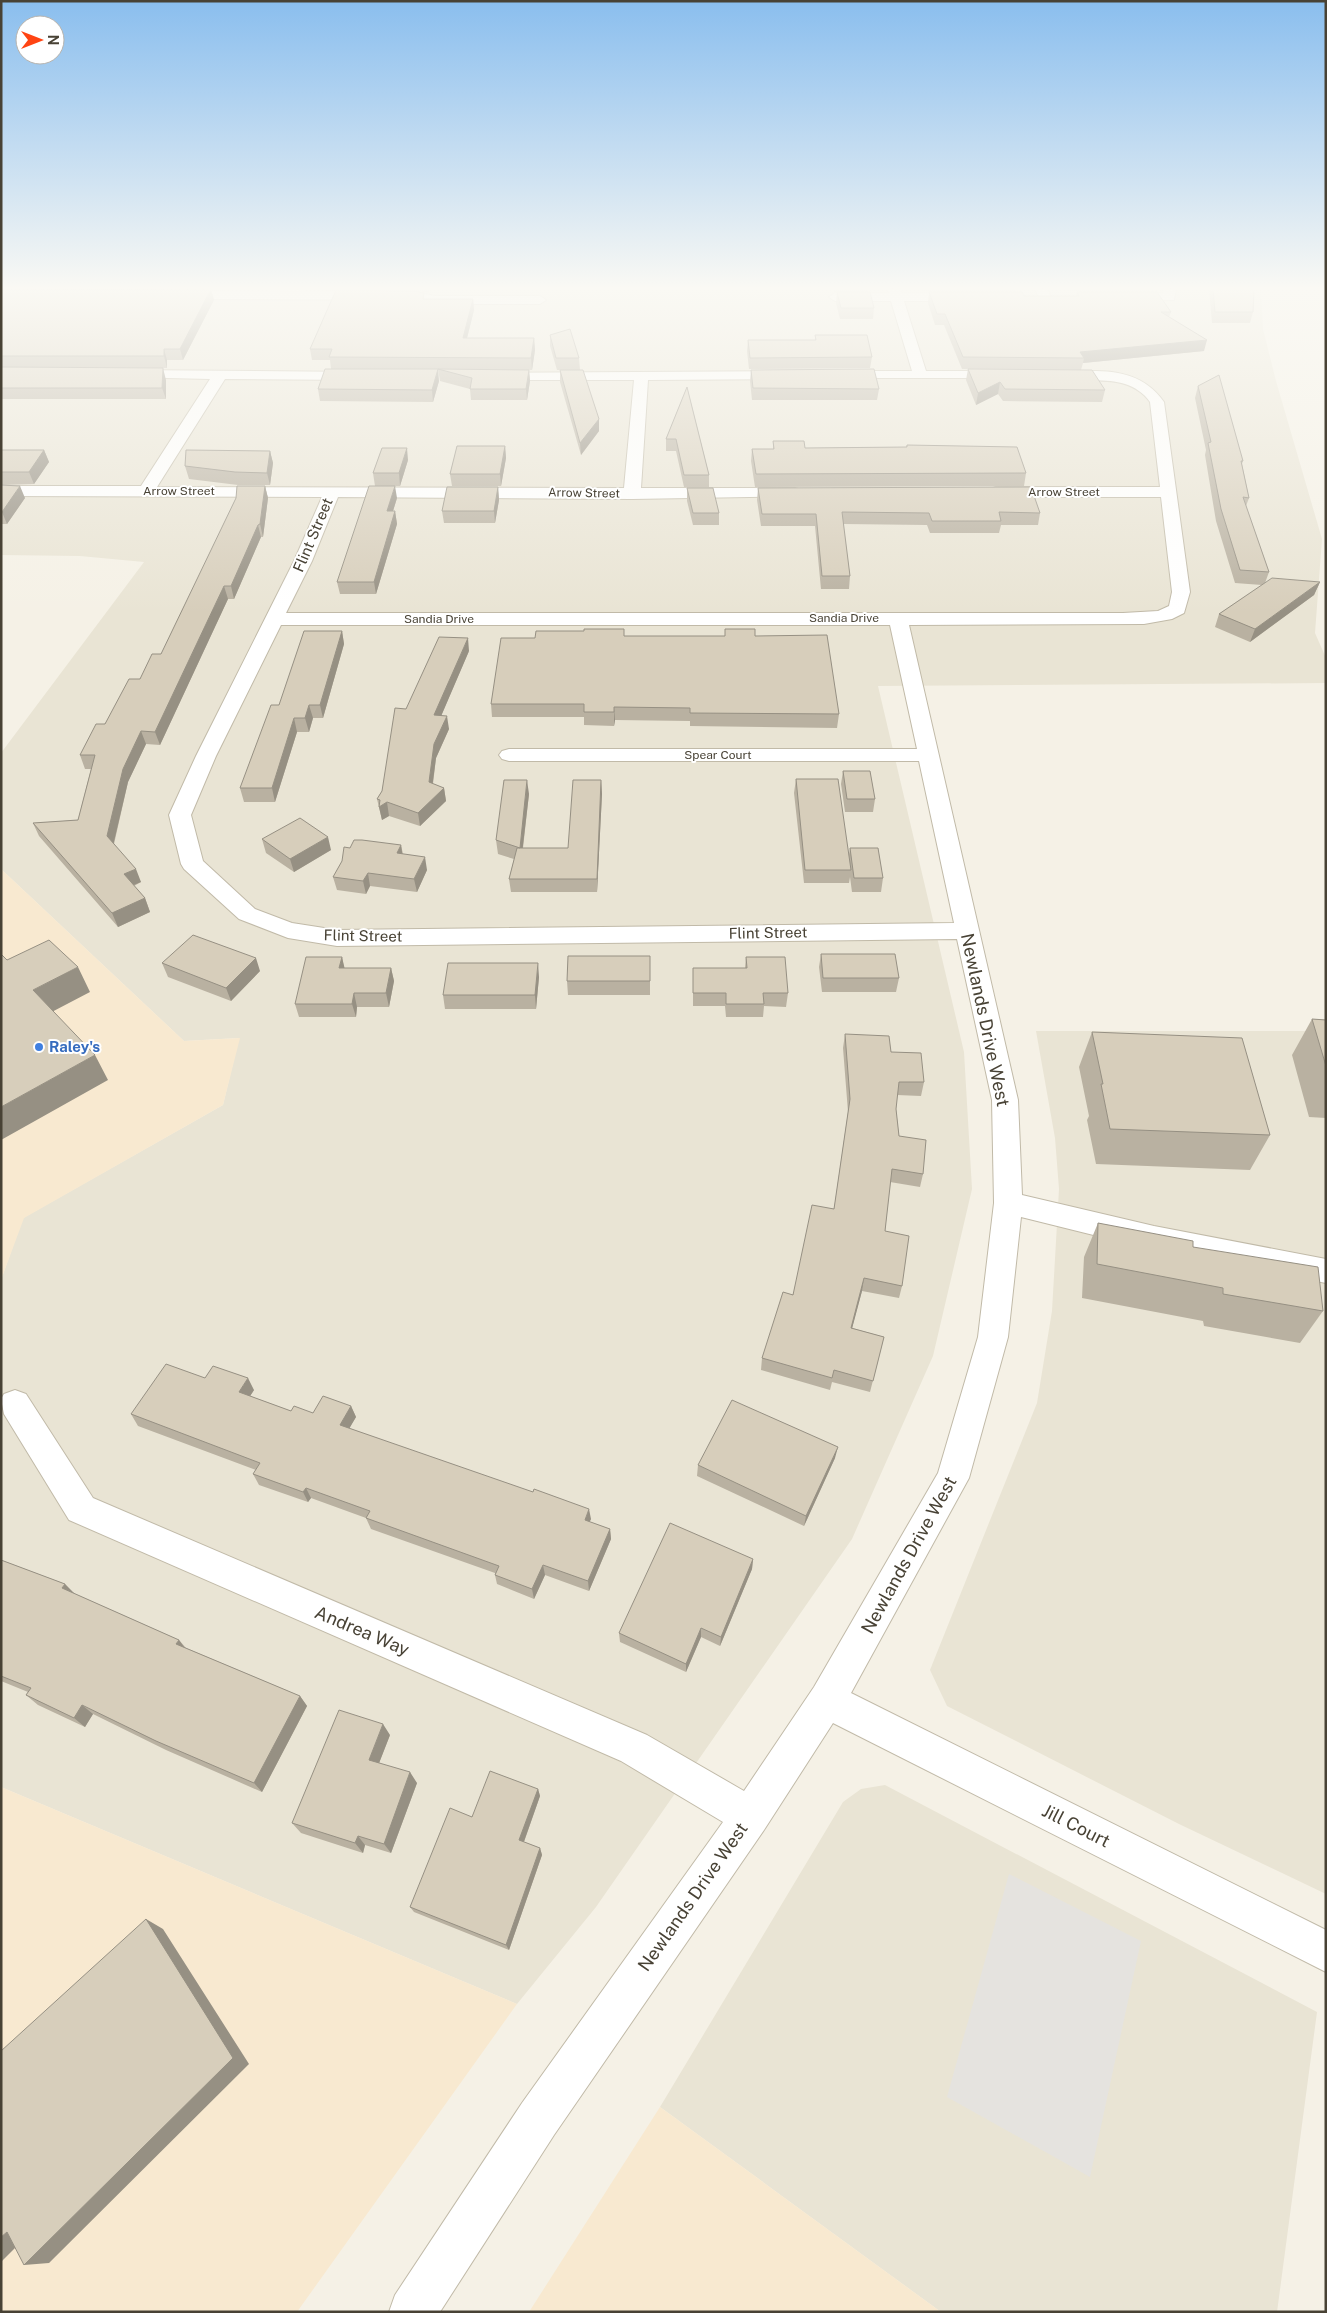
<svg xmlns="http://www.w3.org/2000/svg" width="1327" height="2313" font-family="'Public Sans',sans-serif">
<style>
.residential{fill:#e9e4d4}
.commercial{fill:#f8e9d0}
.parking{fill:#e5e3df}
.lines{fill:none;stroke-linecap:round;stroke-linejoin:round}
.minor-casing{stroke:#c1baa8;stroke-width:2}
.minor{fill:#fff;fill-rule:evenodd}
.wall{fill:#b9b1a1}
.shaded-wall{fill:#969083}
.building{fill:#d7cebb;stroke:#969083}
.shop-dot{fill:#3f7fe0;stroke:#fff;stroke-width:2}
.labels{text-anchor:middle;stroke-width:4;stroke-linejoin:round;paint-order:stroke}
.far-street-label{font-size:12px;fill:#484235;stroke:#fff}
.street-label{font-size:15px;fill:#484235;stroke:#fff}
.shop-label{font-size:15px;font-weight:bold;fill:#366cbe;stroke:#fff;text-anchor:start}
.near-street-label{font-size:18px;fill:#484235;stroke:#fff}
</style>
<rect width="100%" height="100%" fill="#f5f1e6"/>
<path class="residential" d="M1,289h1260l2,40 13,52 46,158 -7,94 11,25v25l-448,3 86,366 8,137 -39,167 -81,183 -256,368 -79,97 -516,-217v-507l22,-62 200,-113 16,-67 -55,3 -183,-172v-116l143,-191 -64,-6 -79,-1z
M1036,1031h290v863l-147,-70 -232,-118 -17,-36 107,-267 15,-92 7,-122 -4,-51z
M885,1785l432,227 -40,300h-336l-281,-205 183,-305 18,-13z"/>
<path class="commercial" d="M1,869l183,172 56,-3 -17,67 -199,113 -23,62z
M1,1787l516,217 -220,308h-296z
M660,2107l281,205h-412z"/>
<path class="parking" d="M1009,1874l132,67 -51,236 -143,-80z"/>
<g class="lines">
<g class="minor-casing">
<path id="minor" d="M888,289h12l2,4 69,1 1,3 -6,4h-62l22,70h78l7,4 -2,3h-177l-2,-3 7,-4h75l-21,-70h-56l-6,-4 6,-4h54z
M1035,289h12l4,8 -1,3h-10z
M1164,289h12l-2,11 -50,1 -6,-4 6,-4h39z
M296,290l119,2 20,4h105l6,4 -6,4h-105l-20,-4 -240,-1 -6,-4 6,-4z
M127,370l232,2 7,4 -7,4 -134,-1 -68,108 467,1 10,-108h-142l-7,-4 2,-3 300,-2 7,4 -7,4 -139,1 -7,108h154l6,2 2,3 -2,3 -169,3 -294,-2 -26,64 -26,52h837l35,-2 11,-5 3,-14 -11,-95h-165l-6,-2 -2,-3 2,-3 6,-2h164l-10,-85c-27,-38 -89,-11 -100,-26l7,-4c41,-1 81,-7 107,30l26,190 -6,21 -12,6 -28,5 -235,1 109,475 4,95 132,31 172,33v24l-172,-33 -133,-33 -13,120 -39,141 -118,215 475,237v42l-493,-249 -69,107 -210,305 -114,177h-51l6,-17 127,-192 201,-281 -102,-61 -552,-241 -65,-106 -3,-15 3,-5 11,-4 11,4 67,104 554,237 97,56 70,-104 124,-214 40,-136 16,-134 -2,-103 -35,-161 -620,7 -49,-8 -49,-19 -55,-50 -3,-5 -12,-49 27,-59 98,-195 28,-64 -321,-1v-10h140l69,-107 -88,-2 -2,-3zM281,625h609l27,124h-408l-7,2 -3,4 3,4 7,2h410l35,162 -617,7 -45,-7 -37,-14 -52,-48 -12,-46 25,-59z"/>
</g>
<use href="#minor" class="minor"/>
</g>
<path class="wall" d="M1,289h93l-93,1z
M211,289l3,11 -31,60h-16v8l-166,-1v-77z
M355,289h75l-1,4 -14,-3z
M487,289h34l-1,1h-33z
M833,289h33v2l-32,1z
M923,289h92l-1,2h-90z
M1067,289h81l-1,2h-79z
M1209,289h45l-1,23 -3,11h-38z
M837,292l37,16 -1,11h-33l-4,-16z
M929,292l95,4h52l1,-4 94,20 -2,5 35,34 -121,12 -2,7 -119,-1 -18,-44h-9l-7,-22z
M425,299h48l1,11 -7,28h67l1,12 -3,20 -201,-1 -1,-9h-18l-2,-11z
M550,335l29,23 1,12h-23l-7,-24z
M815,335l57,22 -2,11 -121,1 -2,-18 1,-11h67z
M1,367l165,13v19h-165z
M438,369l91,1 1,11 -3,19h-56l-1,-11 -30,-8z
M968,369l137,21 -3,12 -99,-1 -5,-7 -22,11 -10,-25z
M560,370l39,61 -18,24 -21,-73z
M751,370l128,19 -2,11h-125l-2,-19z
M439,381l-6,21 -113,-1 -2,-12z
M1198,386l45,75 -1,3 7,34 -3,8 23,66 -4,11 55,-1 -6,13 -64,47 -35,-15 4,-13 43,-29 -27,-2 -19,-62 -11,-66 1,-5 -11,-52z
M687,387l22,88v12h-25l-8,-36h-10v-12z
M773,441l32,7 101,-1 1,-2 119,28 -2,13 -269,1 -4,-26 1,-12h21z
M505,446l1,12 -5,28h-49l-2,-12z
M1,450h43l5,12 -15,22 -33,1z
M270,451l3,12 -3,22h-32l-49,-6 -4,-13z
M408,460l-8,26h-25l-2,-13z
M1,485l24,13 -18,26h-6z
M265,486l3,12 -5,39h-2l-27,62h-6l-68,146 -14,-1 -18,38 -14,62 27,38 -7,4 11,12 5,14 -32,15 -79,-91 -6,-13 45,-3 13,-51h-6l-5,-14 60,-76 21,-25z
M498,487l1,13 -4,23h-51l-2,-12z
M687,488l32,25v12h-26l-6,-24z
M758,488l282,25 -2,12h-37l-2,8h-69l-3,-8 -84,-1 7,52 -1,13h-28l-6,-63h-54l-4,-26z
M397,498l-4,13h2l2,13 -21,70h-36l-3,-12z
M725,629l30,7 84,78 -2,14 -147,-2v-5l-75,-1 -1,6 -30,-1v-8h-92l-1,-13 44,-66 89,-2h101z
M342,631l2,13 -21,74h-10l-4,14h-12l-22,70h-31l-4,-14 39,-83z
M469,651l-28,65 8,13 -13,29 -3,26 11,4 2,13 -26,25 -31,-10 -7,4 -5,-21 5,-8 24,-82z
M843,771l32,28 -2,13h-28l-4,-28z
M796,779l53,75 1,-6 33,30 -2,14h-29l-2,-15 -1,6h-45l-10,-90z
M601,780l1,14 -5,98h-86l-2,-13 5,-20 -16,-5 -2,-14 33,-46 -6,54h45z
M262,839l69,11 -37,22 -28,-19z
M401,845l2,9 24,16 -10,22 -47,-6 -4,8 -29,-4 -4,-13 17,-29z
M821,954l78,24 -3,14h-74l-3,-25z
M650,956v39h-82l-1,-14z
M342,957l2,11h47l3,13 -5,26h-32l-1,10h-57l-4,-13z
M746,957l42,36 -2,14 -22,-1 -1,11h-37l-1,-11h-32v-38h52z
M162,963l98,8 -29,30 -63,-24z
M539,977l-3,32h-91l-2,-14z
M1312,1019l14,1v98l-17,-1 -17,-62z
M1092,1032l178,103 -20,35 -154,-6 -9,-44 2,-4 -10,-49z
M845,1034l46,18 33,30 -3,14 -24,-1 -1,14 3,27 24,38 -3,13 -30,-5 -5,49 17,55 -3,12 -37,-7 -10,37 32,9 -14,55 -38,-10 -2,8 -69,-20 1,-12 72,-149 14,-97 -5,-64z
M1098,1223l95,24 130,64 -23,32 -96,-17 -1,-5 -121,-23 2,-41z
M205,1378l49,12 -4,6 41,15 22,2 38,-7 5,11 -7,11 242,91 -2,3 21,7 1,10 -22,52 -44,-16 -11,24 -37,-15 -2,-9v-2l-124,-44 -5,-11 -55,-20 -3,4 -49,-17 -6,-11 3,-4 -118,-44 -7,-12z
M835,1458l-31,68 -107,-50 1,-11z
M753,1559l-1,10 -32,77 -19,-9 -15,35 -66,-30 -1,-9z
M1,1560l64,24 8,9 106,47 7,8 114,48 7,10 -45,86 -96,-42 -73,-36 -8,13 -47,-22 -12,-10 2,-3 -27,-11z
M390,1735l-11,28 38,20 -26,70 -26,-8 -2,8 -62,-20 -9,-10z
M538,1789l2,7 -16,46 16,6 2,7 -33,95 -95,-38 -4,-5 62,-90z"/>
<path class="shaded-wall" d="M211,289l3,11 -31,60 -3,-11z
M473,299l1,11 -10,40 -1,-12z
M534,338l1,12 -3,20 -1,-12z
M1207,340l-3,11 -121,12 1,-5 -4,-6z
M164,349l3,11v8l-3,-12z
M163,368l3,12v19l-4,-11z
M438,369l1,12 -6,21 -1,-12z
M529,370l1,11 -3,19 -1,-11z
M1000,382l-2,12 -22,11 2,-12z
M599,419v12l-18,24 -1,-12z
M505,446l1,12 -5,28 -1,-12z
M407,448l1,12 -8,26 -1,-13z
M44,450l5,12 -15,22 -5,-12z
M270,451l3,12 -3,22 -3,-12z
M20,486l5,12 -18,26 -5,-12z
M265,486l3,12 -5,39 -3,-13z
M395,486l2,12 -8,26 -2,-13z
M498,487l1,13 -4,23 -1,-12z
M395,511l2,13 -21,70 -2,-12z
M258,525l3,12 -27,62 -3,-13z
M1320,582l-6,13 -64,47 5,-13z
M224,586l4,13 -68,146 -5,-13z
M342,631l2,13 -21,74 -3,-13z
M468,638l1,13 -33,77 -2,-13z
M309,705l4,13 -4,14 -4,-14z
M614,707l1,13 -1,6z
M447,716l2,13 -13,29 -5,38 -2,-14 5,-38z
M294,718l3,14 -22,70 -3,-14z
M141,731l5,13 -18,38 -16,68 -5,-14 16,-67z
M527,780l2,14 -8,68 -1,-14z
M601,780l1,14 -5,98v-13z
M444,788l2,13 -26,25 -2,-13z
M387,802l2,14 -7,4 -3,-13z
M328,837l3,13 -37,22 -4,-13z
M401,845l2,14 -6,-6z
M425,857l2,13 -10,22 -3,-13z
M136,869l5,13 -12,5 -5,-13z
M368,873l2,13 -4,8 -3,-13z
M145,898l5,14 -32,15 -6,-14z
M342,957l3,13 -6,-2z
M256,958l4,13 -29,30 -5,-13z
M538,963l1,14 -3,32 -1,-14z
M78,967l12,25 -44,23 -13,-25z
M391,968l3,13 -5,26 -3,-14z
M354,993l3,14 -1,10 -4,-13z
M95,1055l13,25 -107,60v-33z
M864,1278l-2,13 -13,49 2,-12z
M248,1378l6,12 -9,14 -6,-12z
M351,1406l5,11 -11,19 -5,-11z
M838,1447l-3,11 -31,68 2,-10z
M306,1488l5,10 -3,4 -5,-10z
M589,1509l2,10 -5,11 -1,-10z
M610,1529l1,10 -22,52 -1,-10z
M753,1559l-1,10 -32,77 1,-9z
M543,1565l2,10 -11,24 -2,-10z
M65,1584l11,11 -14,-7z
M701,1628v9l-15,35v-8z
M179,1640l8,11 -11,-7z
M300,1696l7,10 -45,86 -8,-9z
M82,1705l11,9 -8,13 -11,-9z
M383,1724l7,11 -14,36 -7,-11z
M410,1772l7,11 -26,70 -7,-9z
M538,1789l2,7 -18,51 -3,-7z
M358,1836l7,9 -2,8 -8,-10z
M540,1848l2,7 -33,95 -3,-5z
M146,1919l17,10 86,135 -200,199 -25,2z
M32,2231l-31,31v-25l6,-5z"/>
<path class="building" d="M211,289l-31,60h-16v7h-163v-66z
M1213,289h41l-1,23h-38z
M336,290l77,1 11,2 -1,6h50l-10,39h71l-3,20 -202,-1 3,-8h-22z
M837,292h33l4,16h-33z
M929,292h93l2,4h55l-2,-4h80l14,20h-10l46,28 -127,12 4,6 -121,-1 -18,-43h-8z
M570,329l9,29h-23l-6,-23z
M815,335h52l5,22 -122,1 -2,-18h68z
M1,367l162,1 -1,20h-161z
M325,369h113l-6,21 -114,-1z
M438,369l91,1 -3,19h-56l2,-11z
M874,369l5,20 -126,-1 -2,-18z
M968,369l124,1 13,20 -100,-1 -5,-7 -22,11z
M560,370h23l16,49 -19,24z
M1219,375l24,86h-2l8,37 -6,-1 26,75 -29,-2 -19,-61 -13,-66 3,-1 -13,-56z
M687,387l22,88h-25l-8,-36h-10z
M773,441h31l1,7 102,-1v-2l110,2 9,26 -270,1 -4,-25h22z
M457,446h48l-5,28h-50z
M382,448h25l-8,25h-26z
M1,450h43l-15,22h-28z
M186,450l84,1 -3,22 -32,-1 -50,-6z
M1,485l19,1 -18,26h-1z
M237,486h28l-5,38 -2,1 -27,61h-7l-69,146 -14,-1 -18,38 -16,67 29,33 -12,5 21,24 -33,15 -79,-90 45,-3 17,-65h-15l16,-31h9l24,-45h11l12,-25h9l75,-156z
M369,486h26l-8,25h8l-21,71h-37z
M447,487h51l-4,24h-52z
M1031,487l9,26 -41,-1 2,9h-69l-3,-8 -87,-1 8,64h-28l-6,-62h-54l-4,-26z
M687,488h26l6,25h-26z
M1272,578l48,4 -65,47 -36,-15z
M584,629h40v7h101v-7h30v7l72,-1 12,79 -149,-1v-5l-76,-1v5h-30v-8h-93l10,-66h34l1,-7h48z
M304,631h38l-22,74h-11l-4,13h-11l-22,70h-32l31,-83h8z
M439,637l29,1 -34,77 13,1 -13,28 -5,38 15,6 -26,25 -31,-11 -8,5 1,-7 -3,-1 5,-8 13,-83 11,1z
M843,771h27l5,28h-28z
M796,779h42l13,91h-46z
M504,780h23l-7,68 -24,-8z
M573,780h28l-4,99h-88l8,-31h51z
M300,818l28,19 -38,22 -28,-20z
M354,840h8l39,5 -4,8 28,4 -11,22 -46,-6 -5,8 -30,-4 9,-16 2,-14 6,1z
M850,848h28l5,30h-29z
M193,935l63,23 -30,30 -64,-25z
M49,940l29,27 -45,23 62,65 -94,52v-153l6,6z
M821,954h74l4,24h-76z
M568,956h82v25h-83z
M306,957h36l-3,11h52l-5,25h-32l-2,11h-57z
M746,957h39l3,36h-25l1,11h-38v-11h-33v-25h54z
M448,963h90l-3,32h-92z
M1312,1019l14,1v46z
M1092,1032l150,6 28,97 -160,-6 -9,-45h2z
M845,1034l44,2 2,16 30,1 3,29h-25l-3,27 3,27 27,4 -3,34 -31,-5 -7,62 24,5 -7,50 -38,-8 -13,50 33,9 -11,44 -39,-11 -2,8 -70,-20 21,-66 10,3 19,-90 22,4 16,-110z
M1098,1223l95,18v6l125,20 5,44 -100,-17v-6l-126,-24z
M166,1364l39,14 8,-12 35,12 -9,14 52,19 3,-5 19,7 10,-17 28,10 -11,19 193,67 1,-3 55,20 -4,11 25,9 -22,52 -45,-16 -11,24 -37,-14 4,-9 -133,-48 4,-7 -64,-23 -3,4 -50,-18 7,-11 -129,-49z
M732,1400l106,47 -32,69 -108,-51z
M670,1523l83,36 -32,78 -20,-9 -15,36 -67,-31z
M1,1560l64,24 -3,4 117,52 -3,4 124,52 -46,87 -98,-42 -74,-36 -8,13 -48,-23 5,-7 -30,-12z
M339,1710l44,14 -14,36 41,12 -26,72 -26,-8 -3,7 -63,-20z
M490,1771l48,18 -19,51 21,8 -34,97 -96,-38 40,-99 22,9z
M146,1919l87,139 -209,207 -17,-33 -6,5v-186z"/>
<linearGradient id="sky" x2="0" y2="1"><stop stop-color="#8abeee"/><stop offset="0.47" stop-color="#faf9f4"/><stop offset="1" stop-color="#faf9f4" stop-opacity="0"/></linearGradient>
<rect width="1327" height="613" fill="url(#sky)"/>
<circle class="shop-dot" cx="39" cy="1047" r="5"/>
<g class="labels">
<g class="far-street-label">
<text x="179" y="495">Arrow Street</text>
<text x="1064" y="496">Arrow Street</text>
<text transform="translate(584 493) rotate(1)" y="4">Arrow Street</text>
<text x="844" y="622">Sandia Drive</text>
<text x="439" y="623">Sandia Drive</text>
<text x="718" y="759">Spear Court</text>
</g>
<g class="street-label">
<text transform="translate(313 535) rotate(-67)" y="5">Flint Street</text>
<text transform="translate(768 933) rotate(-1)" y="5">Flint Street</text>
<text transform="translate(363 936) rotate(1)" y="5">Flint Street</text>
</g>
<g class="shop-label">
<text x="49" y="1052">Raley's</text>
</g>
<g class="near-street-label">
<text transform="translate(985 1020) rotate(78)" y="6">Newlands Drive West</text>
<text transform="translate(909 1555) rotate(-61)" y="6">Newlands Drive West</text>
<text transform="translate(362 1631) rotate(23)" y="6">Andrea Way</text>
<text transform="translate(1076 1826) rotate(27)" y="6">Jill Court</text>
<text transform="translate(693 1897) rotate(-55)" y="6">Newlands Drive West</text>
</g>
</g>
<rect width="1327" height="2313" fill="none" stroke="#484235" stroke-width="5"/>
<g transform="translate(40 40) rotate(90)"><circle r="24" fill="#ffffff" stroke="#b6b3ae"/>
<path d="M0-4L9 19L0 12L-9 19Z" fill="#ff4413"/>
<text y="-8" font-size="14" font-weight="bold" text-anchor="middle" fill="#484235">N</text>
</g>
</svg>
